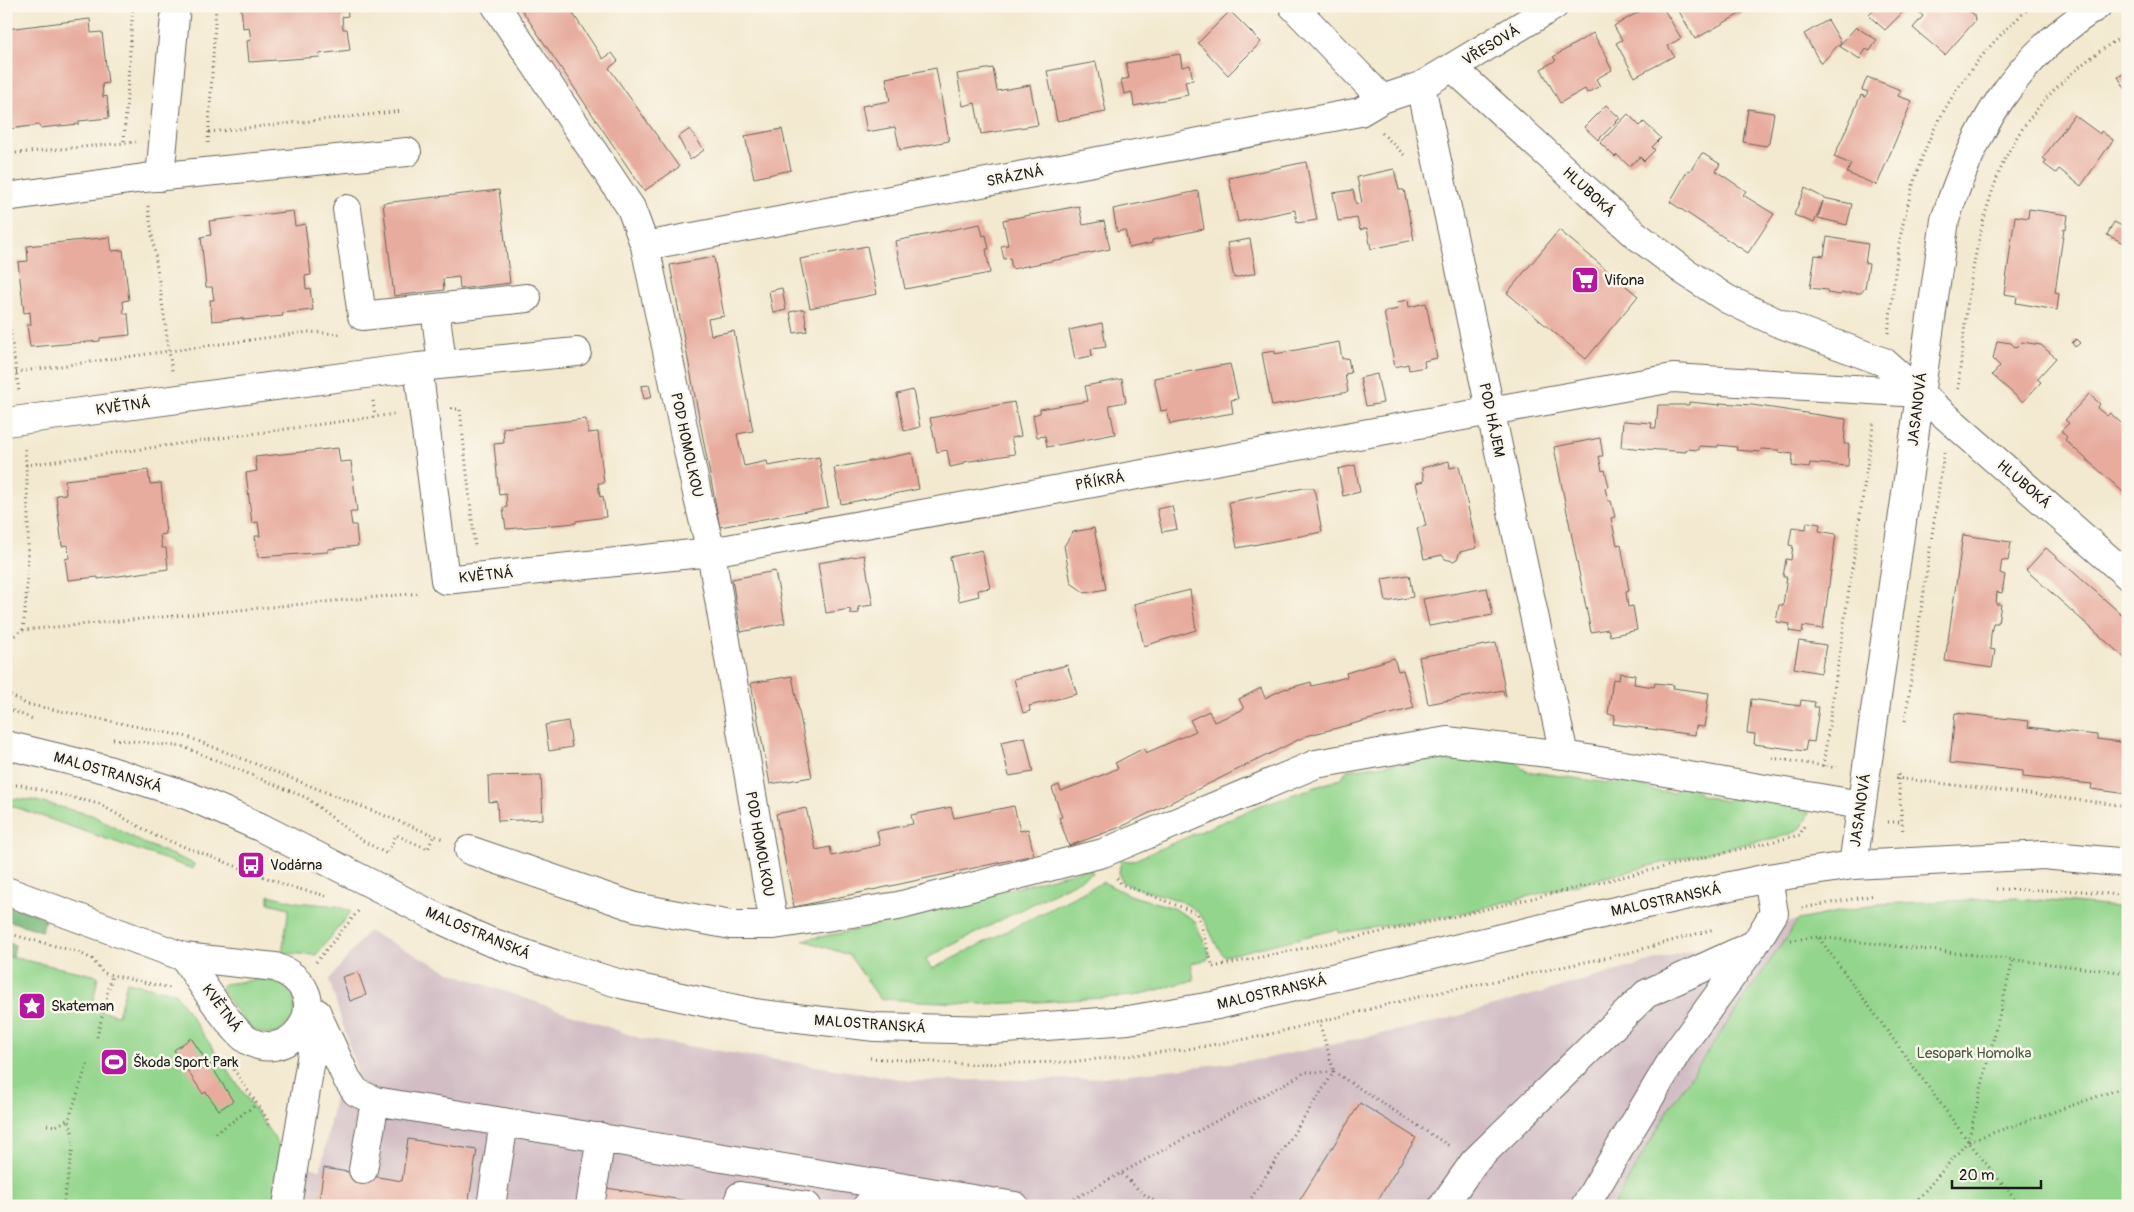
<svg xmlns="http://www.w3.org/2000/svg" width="2134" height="1212" font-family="Pangolin,sans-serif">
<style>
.industrial{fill:#d2bdc5}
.green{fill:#93d58c;stroke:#587854}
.forest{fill:#76b678;stroke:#49694a}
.building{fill:#e7ac9e}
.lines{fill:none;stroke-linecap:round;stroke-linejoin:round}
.minor-casing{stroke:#67645b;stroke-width:30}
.major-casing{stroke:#67645b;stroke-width:30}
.path{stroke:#67645b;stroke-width:3;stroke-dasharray:1 4;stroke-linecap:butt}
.minor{stroke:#fff;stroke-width:28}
.major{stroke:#fff;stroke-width:28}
.labels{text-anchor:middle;stroke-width:5;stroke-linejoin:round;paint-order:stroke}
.street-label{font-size:15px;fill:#1c1c1c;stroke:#fbf7ec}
.poi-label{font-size:15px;fill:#1c1c1c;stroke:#fbf7ec;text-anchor:start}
.park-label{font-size:15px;fill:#465d43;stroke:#fbf7ec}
</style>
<rect width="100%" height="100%" fill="#fbf7ec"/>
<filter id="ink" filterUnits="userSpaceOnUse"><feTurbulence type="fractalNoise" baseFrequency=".02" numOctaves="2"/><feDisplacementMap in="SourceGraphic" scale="10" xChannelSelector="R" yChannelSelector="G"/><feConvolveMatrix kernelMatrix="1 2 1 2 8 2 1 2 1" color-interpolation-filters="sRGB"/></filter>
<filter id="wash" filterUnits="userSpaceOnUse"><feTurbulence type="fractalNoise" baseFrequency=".0096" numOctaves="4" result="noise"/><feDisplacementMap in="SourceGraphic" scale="20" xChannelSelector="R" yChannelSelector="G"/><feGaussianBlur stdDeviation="1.12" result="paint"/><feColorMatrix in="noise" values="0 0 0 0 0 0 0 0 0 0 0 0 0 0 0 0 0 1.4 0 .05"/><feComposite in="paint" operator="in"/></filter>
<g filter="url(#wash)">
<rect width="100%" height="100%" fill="#f3e9d0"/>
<path class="industrial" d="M1798,920l-126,184 -59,102h-1339l7,-42 40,5 16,-83 20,-15 -28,-91 39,-49 84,42 190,66 270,42 173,-2 179,-20 176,-38z"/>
<path class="green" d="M1472,758l43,3 11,10 89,13c20,-12 16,-6 32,4 7,4 18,4 25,5l12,-8 9,2 9,9 24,5 12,-8 65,14 6,5 -7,15 -14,8 -98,21 -236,59 -115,18 -1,-4 -113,27c-9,-5 -17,-36 -29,-45 -21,-18 -52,-16 -75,-30l-2,-9 2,-12 11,1 129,-56 79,-26 7,-9 67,-9z
M6,798l26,2 60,15 49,27 53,22 -1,5 -187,-65z
M1090,868l3,5 -168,86 7,10 171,-87 26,13 42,12 23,13 16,34 -3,6 -16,3 3,17 -60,16 -96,6 -56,2 -102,-5 -31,-44 -46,-15 49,-9z
M269,895l28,7 40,4 14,6 -35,43 -34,-2 7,-45 -20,-5z
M2017,898l111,10v298h-515l59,-102 126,-184 81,-16z
M6,956l92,20 -6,33 26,6 9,-33 48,11 108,158 -9,55h-268z
M262,979l21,3 12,16 -1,19c-5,5 -11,14 -18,16 -26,8 -43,-28 -56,-45l4,-4z"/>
<path class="forest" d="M6,904l39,14 -3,13 -36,-11z
M6,942l9,3 -2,12 -7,-1z"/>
<g id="blocks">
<path class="building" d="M241,6h106l1,10 -6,1 1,12h4l3,21 -31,4 1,3 -71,5 -2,-21 4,-1 -2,-13 -6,1z
M519,6h49l35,53 9,-6 6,8 -9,7 70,99 -35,24z
M1649,6h13l19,32 -13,8 6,10 -39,21 -19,-34 6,-3 -8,-14z
M1676,6h78l-59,33z
M1877,6h27l2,3 -21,21 -17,-15z
M1916,6h45l13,8 1,7 -30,34 -32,-27 10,-12 -9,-8z
M1230,11l31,31 -33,33 -30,-32z
M90,19l1,14 11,-1 6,51 -6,1 1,13 4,-1 2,22 -30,3v3l-39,4 -1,-3 -30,4 -3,-21h5l-2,-14 -3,1v-66z
M1828,20l13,22 -20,22 -17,-30z
M1856,27l21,13 -7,11 -4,-2 -6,10 -21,-13z
M1593,33l15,26 -1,1 5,10 -16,9 4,7 -13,7 -2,-4 -25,14 -19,-34 15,-9 -3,-3z
M1180,54l2,13 8,-2 3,15 -8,1 3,14 -54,11 -2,-14 -8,2 -3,-14 8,-2 -3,-15z
M1096,62l10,50 -49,9 -10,-50z
M936,68l13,73 -49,9 -5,-23 -28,5 -5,-26 28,-5 -4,-23z
M993,68l4,23 33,-6 8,40 -57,9 -6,-31 -12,3 -6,-32z
M2128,71v22l-10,-16z
M1867,77l34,13 -3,6 14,5 -35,84 -30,-12 4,-9 -17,-7 27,-62 5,2 2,-5 -6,-2z
M1606,105l14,13 -22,22 -14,-13z
M1748,109l26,4 -5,30 -3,3 -23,-4z
M1628,114l12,12 4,-4 17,16 -9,9 3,3 -11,11 -4,-4 -11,9 -12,-11 -2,2 -15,-14z
M2074,115l26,19 1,-3 12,9 -32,46 -22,-17 -3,4 -12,-9 3,-3 -4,-3z
M690,129l14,21 -14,10 -12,-23z
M782,129l9,41 -37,8 -9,-42z
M1702,153l18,11 -4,7 30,20 -3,4 31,19 -26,39 -78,-51 18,-32 2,1z
M1306,162l11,58 -20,3 -2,-13 -57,12 -9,-44z
M1394,169l5,21h5l10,50 -43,9 -4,-21 -7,2 -3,-12 -19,3 -5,-28 20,-3 3,14 6,-1 -5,-26z
M1805,188l19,10 28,6 -5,21 -29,-7 5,-17 -9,22 -20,-8z
M499,190l11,93 -50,6 -1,-12 -16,2 1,11 -50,6 -11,-93z
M1198,191l6,38 -52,11v3l-23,5 -4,-18 -8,2 -4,-23z
M1079,206l4,19 21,-4 6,28 -98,20 -2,-11 -6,1 -3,-13 7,-1 -5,-25z
M2029,209l39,6 -2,14 -2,-1 -9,65 4,1 -2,16 -41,-7 1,-7 -13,-2 11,-78 13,2z
M293,211l2,15 10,-2 6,51 -6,1 1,13 4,-1 3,22 -31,3 1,3 -40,4v-2l-31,3 -2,-21h4l-2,-13h-6l-5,-50 10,-2 -2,-14z
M2114,222l14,7v16l-21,-10z
M980,224l3,12 3,-1 3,14h-3l4,24 -85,16 -10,-48z
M1559,230l79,66 -52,63 -79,-66z
M110,237l2,14 11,-1 6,50 -6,1 1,13h4l2,21 -30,3v3l-70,6 -3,-22h4l-1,-13 -6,1 -6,-51 10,-1 -1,-15z
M1827,237l41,7 -3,19 4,1 -4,24 -4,5h-19l-2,2 -12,-2 -1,-3 -17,-2 5,-33 9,1z
M1250,239l6,34 -22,5 -7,-35z
M867,246l10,48 -67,14 -10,-49z
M714,257l10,59 -16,3 3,16 23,-4 19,100 -16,3 7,32 23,-5 1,5 51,-9 9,50 -108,20 -50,-262z
M782,288l4,22 -13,3 -4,-22z
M1408,300l1,7 17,-4 11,55 -13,3 1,6 -16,3 -1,-6 -13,3 -11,-55 14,-3 -1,-7z
M804,309l3,22 -13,2 -4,-21z
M1102,323l4,24 -15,2 1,7 -17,3 -6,-29z
M2076,339l4,4 -5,4 -3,-4z
M1997,341l14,2 5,5 6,-6 19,3 15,13 -19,21 4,3 -18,20 -31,-27 8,-9 -7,-7z
M1339,342l3,17 6,-1 3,15 -6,1 3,18 -76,14 -10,-53 13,-2v3z
M1230,364l8,35 -7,1 2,13 -63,11 -3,-14 -6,1 -7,-33z
M1377,374l6,29 -17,3 -6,-28z
M1122,379l4,23 -17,3 6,29 -68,13 -2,-11 -8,1 -4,-22 7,-2v-4l48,-8 -3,-15z
M649,385l3,12 -8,2 -3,-13z
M913,390l7,37 -16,4 -7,-37z
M2089,394l11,10 -3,4 10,8 3,-3 18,16v58l-5,5 -58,-52 2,-3 -6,-6 8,-8 -4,-3z
M1014,402l7,34 -10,2 4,16 -51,8v2l-14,3 -3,-17 -10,2 -7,-34z
M1689,402l31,3v-2l32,2 94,14 -2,25h5l-1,22 -38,-3 -1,5 -17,-2 1,-12 -14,-2v-2l-18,-1 -1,3 -24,-2 1,-3 -19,-2v2l-19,-1v4l-13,-1v3l-65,-5 2,-26 29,2 -1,5h5l2,-23h31z
M586,419l2,14 10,-1 6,51h-6l2,14 3,-1 3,21 -30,4v2l-70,6 -3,-21 4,-1 -1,-13 -7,1 -5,-51 10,-1 -1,-15z
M1600,438l3,18h-4l3,15 3,-1 4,17 -4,1 3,13h3l4,16 -4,1 6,27 4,-1 8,47 -3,1 2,15 5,-1 4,24 -27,6 -2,-7 -17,3 -37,-185z
M338,448l2,14 11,-1 6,51h-7l2,13h4l2,21 -30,3v3l-70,5 -3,-21h5l-2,-14 -6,1 -6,-50 11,-2 -2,-14z
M912,453l7,36 -78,15 -7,-36z
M1449,461l1,7 9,-2 18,82 -17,4 -3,7 -4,2 -8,-2 -3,-4 -18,4 -7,-31 9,-2 -10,-43 8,-2 -2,-13z
M1355,465l5,27 -17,4 -5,-27z
M148,470l2,14 11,-1 5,51 -6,1 2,13h4l2,21 -70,10v-2l-30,3 -3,-21 4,-1 -1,-13 -6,1 -6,-51 10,-1 -1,-14z
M1304,488h10l8,44 -85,16 -8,-46z
M1172,506l5,23 -15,3 -5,-23z
M1807,522l13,2 -1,7 17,3 -13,95 -20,-3 -1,7 -13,-2 1,-7 -14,-2 3,-17h4l4,-28h-4l3,-18 5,1 2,-14 -4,-1 3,-18 14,2z
M1094,528l12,61 -21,4 -14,-10 -7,-37 9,-14z
M1963,535l48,7 -3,19 -6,-1 -2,13 5,2 -3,18 -5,-1 -1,12h5l-3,19h-5l-2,11 -1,15 5,1 -3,18 -47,-7z
M2046,548l82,72v41l-102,-91z
M982,550l8,38 -12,2 1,6 -20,5 -9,-44z
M864,555l9,50 -15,2 1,6 -8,1 -1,-5 -24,4 -8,-50z
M775,571l10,52 -44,9 -9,-53z
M1409,575l4,22 -27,5 -4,-23z
M1487,588l6,27 -64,11 -6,-27z
M1190,590l6,40 -52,16 -10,-42z
M1799,641l27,4 -5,28 -27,-5z
M1496,643l10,53h-2l-1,-6 -75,14 -9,-47z
M1394,658l4,13 5,-1 11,38 -108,28 -183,90 -54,20 -10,-28 3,-1 -10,-29 7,-3 2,6 44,-17 13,-6 -3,-5 29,-15 2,5 50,-22 -6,-11 19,-9 5,11 19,-8 11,-5 -5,-10 22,-11 4,10 21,-10v1l25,-7 1,4 35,-9 -1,-4z
M1067,665l10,29 -48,12 1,5 -7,2 -9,-34z
M1620,673l15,2 -1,9 20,3 1,-4 19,2 -1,3 36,5 -5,34 -8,-1 -1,9 -82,-11 2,-9 -7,-1 5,-35 6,1z
M792,676l20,101 -42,7 -19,-101z
M1751,699l49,7 1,-6 14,2 -1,5h5l-5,35 -7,-1 -2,10 -51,-7 1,-10 -8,-1z
M1955,713l74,8 -1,6 69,8v4l31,4v51l-37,-5 1,-5 -69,-7v-6l-73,-8z
M568,721l4,26 -23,4 -4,-26z
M1025,737l8,35 -24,4 -8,-34z
M541,775l2,44 -45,2 -1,-20 -8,1 -1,-26z
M1014,806l6,25 8,-2 6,26 -240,52 -18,-93 30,-6 10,42 14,-3 2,9 48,-11 -3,-14 36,-7 -2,-9 40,-8 3,11z
M358,972l8,23 -16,6 -8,-24z
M191,1038l17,25 1,-1 24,39 -14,9 -13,-18 -3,2 -29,-44z
M1360,1103l56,35 -42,68h-78z
M408,1139l69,11 -9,56h-155l1,-6 5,1 5,-33 78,13z
M607,1188l106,17v1h-109z"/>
</g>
</g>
<g filter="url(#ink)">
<use href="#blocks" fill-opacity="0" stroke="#67645b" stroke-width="1"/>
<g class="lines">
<g class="minor-casing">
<path id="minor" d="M496,6l135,202 14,38 53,252 13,54 63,373
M1293,6l89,93 39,-13 133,-80
M1453,68l183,167 48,36 43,28 49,23 108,40 244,214
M1421,86l143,669
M160,177l16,-171
M6,197l138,-19 263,-26
M347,209l15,107 165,-18
M645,246l715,-134 22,-13
M435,308l7,56
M418,367l27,213 266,-28 962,-174 246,15
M6,422l412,-55 159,-15
M469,850l166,57 96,18h43l124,-19 205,-53 213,-89 131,-23 117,14 297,50
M1853,865l92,-645c29,-91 69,-161 152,-214
M6,891l178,66 91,10c66,24 20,100 -26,74 -17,-9 -52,-65 -65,-84
M318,1016l29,63 9,13 19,9 640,105
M363,1170l12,-69
M287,1206l31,-190 -1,-3
M491,1206l13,-84
M590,1206l11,-69
M739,1206l1,-10 67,10
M867,1206l51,-10
M1443,1206l31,-44 172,-168 109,-50
M1585,1206l92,-154 78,-108 19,-31 -6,-35"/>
</g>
<g class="major-casing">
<path id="major" d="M6,745l99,24 84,27 71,31 184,94 44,20 66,23 67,20 133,29 121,14 117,3 136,-10 90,-15 414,-98 136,-29 85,-13 190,-10 85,8"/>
</g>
<path class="path" d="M209,132l194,-21
M1382,133l24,24
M124,141l9,-135
M208,143l8,-137
M6,154l130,-12
M148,206l24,165
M6,300l13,92
M1888,333c5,-36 7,-74 15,-109 8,-35 19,-73 36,-104 22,-42 56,-84 93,-114
M16,372l292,-40 32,2
M1958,389c8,-77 15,-159 47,-230 25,-53 73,-97 123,-126
M373,401l2,15
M451,409h9l15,138
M26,465l369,-51
M23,630c7,-61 6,-120 2,-182
M6,641l17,-11 398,-37
M6,693l20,11 162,33 255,102
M6,703l5,7 24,10
M1905,721l39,-268
M113,739l71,8 123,51 51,40 29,16 9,-19 32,14 6,-14
M1772,758l65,10
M1823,766l51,-346
M1898,774l5,59
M1896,778l232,28
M6,785h15l78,19 57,32 135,51 36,9
M1888,822h14
M1117,878l4,6 76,29 16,54 231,-48 356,-84 5,-11
M1996,889l86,2 46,5
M1802,908l73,-13
M6,933l72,19 14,7 11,14 67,15
M1819,938l149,203 52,65
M1791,940l27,-3 310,36
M316,962l44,-53
M97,1037l15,-62
M870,1058l95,6 104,-2 113,-12 81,-14 150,-38 211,-44 90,-25
M231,1065l36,54 2,6
M47,1125l9,1 13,-7
M216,1133l41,-29
M1969,1141l159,-55
M1122,1174l20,19 20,13
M63,1206l11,-66 -5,-21 19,-57
M1061,1206l245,-134h28l-15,-51
M1246,1206l88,-134 117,75
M1912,1206l56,-65 45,-181"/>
<use href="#minor" class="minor"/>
<use href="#major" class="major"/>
</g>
</g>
<defs>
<g id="supermarket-square" transform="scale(1.4375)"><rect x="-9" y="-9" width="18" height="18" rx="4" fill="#b5179e" stroke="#fbf7ec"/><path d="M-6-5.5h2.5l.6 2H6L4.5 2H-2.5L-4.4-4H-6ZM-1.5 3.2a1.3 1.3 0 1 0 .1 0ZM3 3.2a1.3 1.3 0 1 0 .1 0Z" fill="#fff"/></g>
<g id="bus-square" transform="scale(1.4375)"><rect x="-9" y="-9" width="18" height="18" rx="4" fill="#b5179e" stroke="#fbf7ec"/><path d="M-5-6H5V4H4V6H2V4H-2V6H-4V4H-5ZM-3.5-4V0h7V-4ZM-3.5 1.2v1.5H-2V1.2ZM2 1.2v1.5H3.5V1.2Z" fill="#fff"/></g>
<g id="sight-square" transform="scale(1.4375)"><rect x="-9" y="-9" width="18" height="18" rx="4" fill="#b5179e" stroke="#fbf7ec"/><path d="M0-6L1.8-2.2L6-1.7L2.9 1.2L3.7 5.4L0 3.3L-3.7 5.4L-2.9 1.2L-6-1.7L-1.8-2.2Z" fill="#fff"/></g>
<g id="stadium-square" transform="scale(1.4375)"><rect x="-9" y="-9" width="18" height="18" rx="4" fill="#b5179e" stroke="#fbf7ec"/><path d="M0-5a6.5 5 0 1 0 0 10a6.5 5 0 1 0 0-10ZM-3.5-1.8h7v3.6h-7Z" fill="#fff"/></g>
</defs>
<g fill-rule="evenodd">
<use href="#supermarket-square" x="1585" y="280"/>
<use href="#bus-square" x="251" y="865"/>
<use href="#sight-square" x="32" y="1006"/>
<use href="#stadium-square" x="114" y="1062"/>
</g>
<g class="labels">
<g class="street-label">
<text transform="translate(1491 45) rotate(-31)" y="5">VŘESOVÁ</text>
<text transform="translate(1015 176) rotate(-11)" y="5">SRÁZNÁ</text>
<text transform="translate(1589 192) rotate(43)" y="5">HLUBOKÁ</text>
<text transform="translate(123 406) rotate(-8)" y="5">KVĚTNÁ</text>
<text transform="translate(1917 409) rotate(-83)" y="5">JASANOVÁ</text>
<text transform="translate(1492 420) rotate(78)" y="5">POD HÁJEM</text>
<text transform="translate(687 445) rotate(78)" y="5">POD HOMOLKOU</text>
<text transform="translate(1100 481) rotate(-10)" y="5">PŘÍKRÁ</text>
<text transform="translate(2024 484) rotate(41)" y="5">HLUBOKÁ</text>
<text transform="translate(486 575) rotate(-6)" y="5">KVĚTNÁ</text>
<text transform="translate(108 772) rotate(16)" y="5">MALOSTRANSKÁ</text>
<text transform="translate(1860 810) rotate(-82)" y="5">JASANOVÁ</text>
<text transform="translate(760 844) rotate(80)" y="5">POD HOMOLKOU</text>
<text transform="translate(1666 900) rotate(-12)" y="5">MALOSTRANSKÁ</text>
<text transform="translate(478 933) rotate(23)" y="5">MALOSTRANSKÁ</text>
<text transform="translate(1272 992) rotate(-13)" y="5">MALOSTRANSKÁ</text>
<text transform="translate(222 1008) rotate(53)" y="5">KVĚTNÁ</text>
<text transform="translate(870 1024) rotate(4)" y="5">MALOSTRANSKÁ</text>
</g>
<g class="poi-label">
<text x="1604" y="285">Vifona</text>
<text x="270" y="870">Vodárna</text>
<text x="51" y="1011">Skateman</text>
<text x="133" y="1067">Škoda Sport Park</text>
</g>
<g class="park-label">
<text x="1974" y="1058">Lesopark Homolka</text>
</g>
</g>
<rect width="2134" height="1212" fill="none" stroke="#fbf7ec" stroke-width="25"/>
<path d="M1952 1180v8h89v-8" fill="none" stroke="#1c1c1c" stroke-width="2.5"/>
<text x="1959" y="1180" font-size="15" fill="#1c1c1c" stroke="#fbf7ec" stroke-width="4" paint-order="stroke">20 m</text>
</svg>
